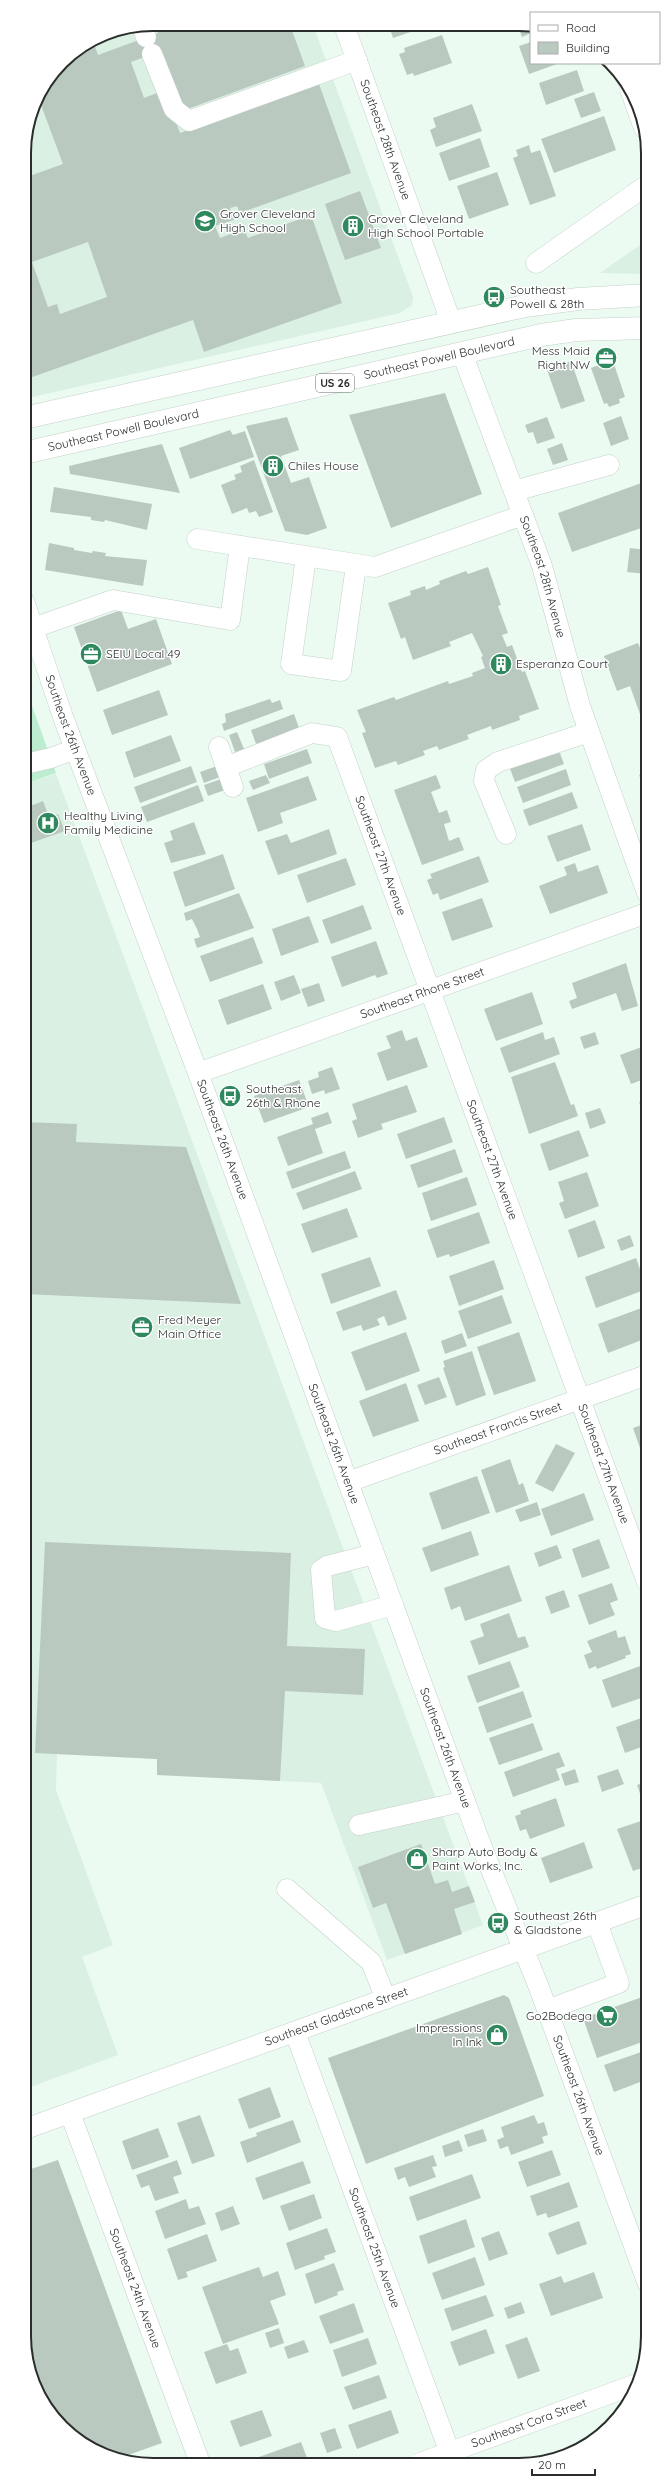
<svg xmlns="http://www.w3.org/2000/svg" width="672" height="2489" font-family="Quicksand,sans-serif">
<style>
.built{fill:#daf0e3}
.green{fill:#bdedd0}
.building{fill:#bac9c0;fill-rule:evenodd}
.lines{fill:none;stroke-linecap:round;stroke-linejoin:round}
.minor-casing{stroke:#c3d1c8;stroke-width:21}
.major-casing{stroke:#c3d1c8;stroke-width:23}
.minor{stroke:#fff;stroke-width:20}
.major{stroke:#fff;stroke-width:22}
.labels{text-anchor:middle;stroke-width:3;stroke-linejoin:round;paint-order:stroke}
.shield{fill:#fff;stroke:#696d6b;stroke-width:1}
.shield-label{font-size:11px;font-weight:bold;fill:#292e2b}
.street-label{font-size:12px;fill:#292e2b;stroke:#fff}
.poi-label{font-size:12px;fill:#292e2b;stroke:#fff;text-anchor:start}
.rim{fill:none;stroke:#292e2b;stroke-width:2}
</style>
<rect width="100%" height="100%" fill="#ecfbf2"/>
<path class="built" d="M153,24l160,1 100,272 -1,8 -12,8 -376,86v-254l10,-42 28,-41 42,-28z
M647,240v34l-47,-1z
M56,774l427,1151 -96,35 -66,-177 -164,-8v-16l-100,-5 -1,36 57,155 -31,12 36,98 -93,34v-1305z"/>
<path class="green" d="M24,683l32,90 -31,11z"/>
<path class="building" d="M155,24l135,1 15,41 -123,45 -21,-60 -30,11 13,36 13,-5 8,21 7,-2 8,21 139,-49 32,89 -111,40 -3,-7 -7,2 4,12 -19,6 5,12 24,-9 4,9 63,-23 31,88 -138,49 -11,-32 -169,60v-202l39,-14 -22,-59 -8,3 1,-5 28,-41 31,-21 5,14 60,-22zM88,242l19,55 -47,17 -3,-10 -9,3 -16,-45z
M389,26h39l-35,12z
M518,26h13v7l-9,4z
M442,35l10,28 -38,13 -1,-3 -6,2 -8,-21 6,-2 -1,-4z
M531,42v21h29l-31,11 -10,-28z
M577,70l7,21 -38,14 -7,-22z
M594,92l7,19 -20,7 -7,-19z
M472,104l10,27 -46,16 -6,-17 6,-3 -3,-9z
M604,116l12,34 -62,23 -13,-34z
M480,138l10,29 -41,14 -10,-28z
M529,145l2,8 9,-3 16,46 -26,9 -17,-47 5,-2 -2,-6z
M497,172l12,33 -40,14 -12,-33z
M360,191l21,57 -36,12 -20,-56z
M571,361l14,40 -24,8 -14,-39z
M601,364l2,4 11,-4 11,33 -6,2 1,4 -11,4 -2,-4 -3,1 -13,-36z
M445,393l37,101 -91,34 -42,-113z
M621,416l8,23 -18,7 -8,-23z
M287,417l12,33 -18,6 10,27 18,-6 18,51 -20,7 -22,-4 -39,-105z
M547,417l8,21 -18,6 -4,-12 -5,1 -3,-8z
M230,430l3,5 12,-4 9,26 -64,22 -11,-31z
M562,443l6,17 -15,5 -6,-16z
M162,444l18,49 -110,-19 -1,-8z
M254,460l19,52 -14,5 -3,-6 -7,2 -2,-5 -15,6 -11,-29 15,-6 -2,-4 8,-3 -2,-6z
M647,481v45l-75,26 -14,-39z
M54,487l98,17 -5,26 -42,-10 -1,2 -13,-2v-3l-41,-5z
M49,543l25,5v2l18,3 1,-2 13,2 -1,3 42,4 -4,26 -98,-16z
M630,548l17,2v24l-20,-2z
M488,567l13,38 -3,1 10,27 -6,2 5,12 5,-2 10,27 3,-1 14,38 -20,7 1,4 -28,10 -1,-4 -24,9 2,4 -30,11 -2,-4 -14,5 2,4 -27,10 -2,-4 -21,7 -13,-35 4,-1 -9,-22 37,-13 2,3 52,-19 1,3 24,-8 -1,-3 13,-5 -4,-11 2,-1 -11,-23 -23,9 2,4 -38,14 -8,-23 -4,2 -13,-36 23,-8 -1,-4 15,-5 1,4 14,-6 -1,-3 27,-10 2,3z
M121,610l7,19 28,-10 16,45 -75,28 -23,-65z
M638,643l9,22v69l-17,-48 -13,5 -13,-35z
M159,690l9,25 -56,20 -9,-25z
M270,699l2,4 8,-3 3,9 -59,22 -2,-7 4,-2 -1,-8z
M294,714l5,14 -43,16 -5,-14z
M237,732l7,17 -9,3 -6,-17z
M171,735l10,26 -47,17 -9,-26z
M558,748l6,16 -49,18 -6,-16z
M647,748v17l-6,-15z
M307,749l5,14 -43,16 -5,-15z
M191,766l6,16 -57,21 -6,-16z
M217,766l3,11 -16,6 -4,-11z
M566,769l5,16 -48,18 -6,-16z
M647,772v24l-8,-21z
M266,775l4,8 -17,7 -4,-9z
M436,775l5,13 -10,4 8,21 8,-3 4,12 -7,2 5,17 10,-4 5,13 -42,15 -28,-75z
M308,776l9,24 -37,13 3,10 -25,9 -12,-34z
M221,779l4,11 -17,6 -4,-11z
M198,785l6,16 -57,21 -6,-15z
M572,792l6,16 -49,18 -6,-16z
M43,801l6,16 9,-3 7,17 -37,13 -3,-9v-27z
M194,822l12,32 -35,9 -7,-20 9,-3 -3,-9z
M582,824l9,26 -34,12 -10,-26z
M329,829l8,25 -59,21 -13,-34 22,-7 4,9z
M223,854l12,35 -50,18 -12,-35z
M479,856l10,26 -49,18 -2,-7 -5,2 -6,-15 5,-2 -2,-4z
M346,858l10,27 -49,18 -10,-28z
M575,863l3,9 20,-7 10,28 -58,21 -11,-28 28,-11 -3,-8z
M239,893l15,35 -57,20 -3,-9 6,-2 -3,-8 -5,-10 -6,2 -2,-8z
M482,898l11,29 -41,14 -10,-29z
M363,905l9,24 -41,15 -9,-24z
M309,916l10,26 -38,14 -9,-27z
M253,937l10,26 -53,19 -10,-26z
M376,941l12,33 -11,4 -2,-3 -33,12 -11,-30z
M626,963l12,43 -16,5 -6,-18 -44,16 -3,-8 8,-3 -5,-15z
M294,975l7,18 -20,8 -7,-19z
M319,983l6,18 -17,6 -7,-18z
M263,984l9,25 -45,16 -9,-25z
M532,992l11,32 -47,17 -12,-32z
M402,1030l4,11 11,-4 11,30 -41,14 -10,-28 14,-5 -5,-12z
M543,1032l2,8 9,-3 6,17 -51,19 -9,-25z
M595,1032l4,12 -15,5 -4,-12z
M647,1045v33l-16,6 -11,-29z
M555,1062l16,43 3,-1 4,12 -49,18 -18,-57z
M332,1067l8,22 -15,5 -1,-4 -12,4 -4,-13 11,-4 -1,-5z
M299,1080l10,27 -45,16 -10,-27z
M407,1085l10,27 -36,12 2,5 -25,9 -6,-17 5,-2 -5,-15z
M647,1099v25l-8,-22z
M600,1108l6,15 -16,6 -5,-16z
M328,1112l4,11 -17,6 8,24 -35,13 -11,-29 36,-13 -2,-6z
M444,1117l9,25 -47,17 -9,-25z
M25,1122l52,2 -1,18 110,5 55,157 -216,-10z
M579,1130l10,26 -40,15 -9,-27z
M455,1149l8,23 -45,16 -8,-23z
M345,1151l6,17 -59,21 -6,-17z
M355,1171l7,18 -59,21 -7,-17z
M587,1172l12,34 -34,13 -6,-16 5,-2 -6,-19z
M467,1177l10,28 -46,16 -9,-28z
M347,1208l11,29 -46,16 -11,-29z
M479,1212l11,31 -40,14 -1,-3 -12,4 -10,-28z
M595,1220l10,28 -27,10 -10,-28z
M630,1235l4,11 -13,5 -4,-11z
M370,1257l11,29 -50,18 -10,-30z
M636,1258l11,31 -51,19 -11,-31z
M494,1260l10,29 -45,17 -10,-30z
M396,1290l11,29 -19,7 -4,-10 -7,3 3,6 -17,6 -2,-6 -18,6 -7,-19z
M502,1295l10,28 -44,16 -10,-28z
M647,1306v32l-39,15 -10,-29z
M406,1332l14,39 -54,20 -15,-39z
M519,1332l17,49 -42,14 -17,-48z
M462,1333l5,13 -22,8 -4,-13z
M472,1351l14,44 -30,11 -13,-38 2,-1 -2,-6z
M439,1377l8,20 -22,8 -8,-20z
M406,1383l13,38 -46,16 -14,-36z
M647,1423v29l-5,2 -9,-26z
M556,1444l19,9 -22,39 -18,-9z
M510,1459l9,26 4,-2 6,18 -33,12 -15,-43z
M477,1476l13,37 -48,17 -13,-37z
M584,1493l10,27 -43,16 -10,-27z
M537,1502l4,13 -21,7 -5,-12z
M471,1531l8,24 -48,17 -9,-24z
M599,1539l11,29 -28,10 -10,-29z
M45,1542l246,11 -4,93 78,3 -2,46 -78,-4 -5,90 -123,-6v-16l-122,-6z
M557,1545l5,13 -23,9 -5,-14z
M509,1565l13,36 -57,20 -5,-15 -9,4 -7,-22z
M612,1583l6,17 -8,3 5,12 -26,10 -11,-30z
M564,1590l6,17 -19,7 -6,-17z
M509,1613l9,25 7,-2 4,11 -50,18 -9,-24 14,-5 -4,-12z
M616,1630l2,8 7,-2 6,18 -6,2 1,2 -29,11 -1,-3 -7,3 -5,-14 8,-3 -5,-11z
M510,1661l10,26 -43,16 -10,-27z
M643,1665l4,13v18l-35,12 -10,-28z
M523,1691l9,26 -45,16 -9,-26z
M647,1716v29l-22,8 -9,-26z
M533,1723l10,27 -44,15 -10,-27z
M559,1752l6,14 -9,3 4,11 -47,17 -9,-25z
M575,1769l4,13 -14,4 -4,-12z
M618,1769l6,15 -22,8 -5,-16z
M648,1781v33h-1l-10,-29z
M556,1798l9,28 -35,13 -4,-10 -6,2 -5,-15 6,-2 -1,-3z
M647,1819l1,47 -15,5 -16,-42z
M584,1842l9,26 -43,15 -9,-25z
M421,1844l14,40 13,-4 4,12 17,-6 6,16 -21,7 8,25 -57,20 -19,-51 -13,5 -15,-41z
M504,1995l5,3 35,98 -178,68 -38,-106z
M648,1995v45l-51,18 -14,-40z
M644,2051l4,9v19l-34,13 -10,-27z
M270,2087l11,30 -32,12 -11,-30z
M200,2115l15,41 -23,8 -15,-41z
M534,2115l4,9 6,-2 4,13 -6,2 2,6 -33,12 -3,-9 -8,3 -3,-9 7,-3 -3,-10z
M293,2120l8,22 -54,21 -7,-21 17,-6 -1,-3z
M158,2128l11,29 -37,13 -10,-29z
M483,2129l4,12 -19,6 -4,-12z
M459,2140l4,11 -18,6 -3,-11z
M552,2150l9,25 -34,12 -9,-25z
M433,2155l4,11 -5,1 4,10 -27,10 -4,-10 -7,3 -4,-12z
M58,2160l104,283 -45,16 -29,-11 -32,-27 -19,-28 -12,-40v-182z
M177,2160l5,14 -9,3 6,16 -24,8 -6,-16 -8,3 -5,-13z
M303,2161l8,22 -48,17 -8,-22z
M472,2174l9,24 -64,23 -8,-24z
M569,2182l9,25 -30,11 -2,-5 -9,3 -7,-20z
M314,2194l8,24 -33,13 -9,-25z
M186,2199l3,10 10,-3 7,18 -41,15 -10,-28z
M233,2206l7,18 -19,7 -6,-18z
M466,2219l9,28 -47,17 -9,-28z
M579,2221l8,23 -30,11 -9,-22z
M327,2228l9,24 -12,4 1,3 -30,11 -9,-27z
M499,2231l9,23 -19,7 -8,-23z
M207,2234l10,27 -31,11 2,5 -10,3 -11,-31z
M475,2257l10,28 -43,15 -10,-27z
M334,2263l10,27 -7,2 1,3 -23,9 -10,-30z
M259,2267l4,10 15,-6 8,24 -16,6 9,23 -56,20 -21,-57z
M594,2272l9,26 -52,18 -12,-32 22,-8 3,7z
M486,2295l8,21 -42,15 -8,-22z
M521,2302l4,11 -17,6 -4,-11z
M354,2303l10,29 -34,12 -11,-28z
M279,2328l5,15 -14,5 -5,-15z
M486,2329l9,24 -36,13 -9,-24z
M527,2337l13,34 -22,8 -13,-34z
M368,2338l9,26 -35,13 -9,-27z
M304,2340l5,12 -21,7 -4,-12z
M227,2344l3,7 8,-3 9,25 -31,11 -12,-32z
M379,2375l8,23 -34,12 -9,-23z
M262,2410l10,26 -32,11 -10,-26z
M391,2410l8,23 -42,16 -9,-24z
M335,2428l7,20 -15,5 -7,-20z
M301,2442l8,21h-67z"/>
<g class="lines">
<g class="minor-casing">
<g id="minor">
<path id="s1" d="M344,25l107,297"/>
<path d="M142,26l4,11"/>
<path d="M152,54l22,55 15,12 168,-61"/>
<path d="M630,89l14,39"/>
<path d="M536,263l111,-78"/>
<path id="s2" d="M462,353l80,213 38,140 67,187"/>
<path d="M514,491l95,-26"/>
<path d="M197,539l178,28 148,-52"/>
<path d="M306,557l-15,107 50,7 15,-105"/>
<path id="s3" d="M24,601l39,116 135,356 283,772 57,140 110,299"/>
<path d="M33,628l80,-28 117,20 10,-74"/>
<path d="M219,747l14,40"/>
<path d="M25,764l26,-6 24,-9"/>
<path id="s4" d="M226,767l86,-34 25,4 310,845"/>
<path d="M506,834l-22,-53 2,-11 12,-8 91,-30"/>
<path id="s5" d="M198,1073l449,-160"/>
<path id="s6" d="M348,1482l299,-107"/>
<path d="M374,1554l-47,12 -6,4 4,48 11,3 57,-16"/>
<path d="M359,1825l106,-24"/>
<path d="M287,1889l84,73 15,37"/>
<path d="M547,2010l72,-27 -22,-60"/>
<path id="s7" d="M295,2032l159,432"/>
<path id="s8" d="M70,2113l130,350"/>
<path id="s9" d="M25,2129l623,-225"/>
<path id="s10" d="M420,2463l219,-80"/>
</g>
</g>
<g class="major-casing">
<g id="major">
<path d="M24,418l501,-112 53,-7 69,-4"/>
<path id="s11" d="M24,453l517,-118 35,-5 71,-2"/>
</g>
</g>
<use href="#minor" class="minor"/>
<use href="#major" class="major"/>
</g>
<defs>
<g id="school-disc" transform="scale(1.15)"><circle r="9.5" fill="#2f885e" stroke="#fff"/><path d="M0-5L7-2L0 1L-7-2ZM-4 1L0 2.5L4 1V4Q0 6-4 4Z" fill="#fff"/></g>
<g id="building-disc" transform="scale(1.15)"><circle r="9.5" fill="#2f885e" stroke="#fff"/><path d="M-4-6H4V6H1V3H-1V6H-4ZM-2.5-4.3h1.7v1.8h-1.7ZM.8-4.3h1.7v1.8H.8ZM-2.5-1h1.7V.8h-1.7ZM.8-1h1.7V.8H.8Z" fill="#fff"/></g>
<g id="bus-disc" transform="scale(1.15)"><circle r="9.5" fill="#2f885e" stroke="#fff"/><path d="M-5-6H5V4H4V6H2V4H-2V6H-4V4H-5ZM-3.5-4V0h7V-4ZM-3.5 1.2v1.5H-2V1.2ZM2 1.2v1.5H3.5V1.2Z" fill="#fff"/></g>
<g id="office-disc" transform="scale(1.15)"><circle r="9.5" fill="#2f885e" stroke="#fff"/><path d="M-6-3h4V-5.5h4V-3h4V5H-6ZM-1-4.5V-3h2v-1.5ZM-6 0V1H6V0Z" fill="#fff"/></g>
<g id="hospital-disc" transform="scale(1.15)"><circle r="9.5" fill="#2f885e" stroke="#fff"/><path d="M-5-5h3v3.5h4V-5h3V5h-3V1.5h-4V5h-3Z" fill="#fff"/></g>
<g id="shop-disc" transform="scale(1.15)"><circle r="9.5" fill="#2f885e" stroke="#fff"/><path d="M-5-2.5h2.3a2.7 3.5 0 0 1 5.4 0H5L5.5 6h-11ZM-1.5-2.5h3a1.5 2.3 0 0 0-3 0Z" fill="#fff"/></g>
<g id="supermarket-disc" transform="scale(1.15)"><circle r="9.5" fill="#2f885e" stroke="#fff"/><path d="M-6-5.5h2.5l.6 2H6L4.5 2H-2.5L-4.4-4H-6ZM-1.5 3.2a1.3 1.3 0 1 0 .1 0ZM3 3.2a1.3 1.3 0 1 0 .1 0Z" fill="#fff"/></g>
</defs>
<g fill-rule="evenodd">
<use href="#school-disc" x="205" y="221"/>
<use href="#building-disc" x="353" y="226"/>
<use href="#bus-disc" x="494" y="297"/>
<use href="#office-disc" x="606" y="358"/>
<use href="#building-disc" x="273" y="466"/>
<use href="#office-disc" x="91" y="654"/>
<use href="#building-disc" x="501" y="664"/>
<use href="#hospital-disc" x="48" y="823"/>
<use href="#bus-disc" x="230" y="1096"/>
<use href="#office-disc" x="142" y="1327"/>
<use href="#shop-disc" x="417" y="1859"/>
<use href="#bus-disc" x="498" y="1923"/>
<use href="#supermarket-disc" x="607" y="2016"/>
<use href="#shop-disc" x="497" y="2035"/>
</g>
<g class="labels">
<rect class="shield" x="316" y="374" width="38" height="18" rx="3"/>
<g class="shield-label">
<text x="335" y="387">US 26</text>
</g>
<g class="street-label">
<text dy="4" stroke="none"><textPath href="#s1" startOffset="122">Southeast 28th Avenue</textPath></text>
<text dy="4" stroke="none"><textPath href="#s11" startOffset="426">Southeast Powell Boulevard</textPath></text>
<text dy="4" stroke="none"><textPath href="#s11" startOffset="102">Southeast Powell Boulevard</textPath></text>
<text dy="4" stroke="none"><textPath href="#s2" startOffset="238">Southeast 28th Avenue</textPath></text>
<text dy="4" stroke="none"><textPath href="#s3" startOffset="142">Southeast 26th Avenue</textPath></text>
<text dy="4" stroke="none"><textPath href="#s4" startOffset="244">Southeast 27th Avenue</textPath></text>
<text dy="4" stroke="none"><textPath href="#s5" startOffset="238">Southeast Rhone Street</textPath></text>
<text dy="4" stroke="none"><textPath href="#s3" startOffset="574">Southeast 26th Avenue</textPath></text>
<text dy="4" stroke="none"><textPath href="#s4" startOffset="568">Southeast 27th Avenue</textPath></text>
<text dy="4" stroke="none"><textPath href="#s6" startOffset="159">Southeast Francis Street</textPath></text>
<text dy="4" stroke="none"><textPath href="#s3" startOffset="898">Southeast 26th Avenue</textPath></text>
<text dy="4" stroke="none"><textPath href="#s4" startOffset="892">Southeast 27th Avenue</textPath></text>
<text dy="4" stroke="none"><textPath href="#s3" startOffset="1222">Southeast 26th Avenue</textPath></text>
<text dy="4" stroke="none"><textPath href="#s9" startOffset="331">Southeast Gladstone Street</textPath></text>
<text dy="4" stroke="none"><textPath href="#s3" startOffset="1594">Southeast 26th Avenue</textPath></text>
<text dy="4" stroke="none"><textPath href="#s7" startOffset="230">Southeast 25th Avenue</textPath></text>
<text dy="4" stroke="none"><textPath href="#s8" startOffset="187">Southeast 24th Avenue</textPath></text>
<text dy="4" stroke="none"><textPath href="#s10" startOffset="116">Southeast Cora Street</textPath></text>
</g>
<g class="poi-label">
<text x="220" y="218">Grover Cleveland<tspan x="220" dy="14">High School</tspan></text>
<text x="368" y="223">Grover Cleveland<tspan x="368" dy="14">High School Portable</tspan></text>
<text x="510" y="294">Southeast<tspan x="510" dy="14">Powell &amp; 28th</tspan></text>
<text x="590" y="355" text-anchor="end">Mess Maid<tspan x="590" dy="14">Right NW</tspan></text>
<text x="288" y="470">Chiles House</text>
<text x="106" y="658">SEIU Local 49</text>
<text x="516" y="668">Esperanza Court</text>
<text x="64" y="820">Healthy Living<tspan x="64" dy="14">Family Medicine</tspan></text>
<text x="246" y="1093">Southeast<tspan x="246" dy="14">26th &amp; Rhone</tspan></text>
<text x="158" y="1324">Fred Meyer<tspan x="158" dy="14">Main Office</tspan></text>
<text x="432" y="1856">Sharp Auto Body &amp;<tspan x="432" dy="14">Paint Works, Inc.</tspan></text>
<text x="514" y="1920">Southeast 26th<tspan x="514" dy="14">&amp; Gladstone</tspan></text>
<text x="592" y="2020" text-anchor="end">Go2Bodega</text>
<text x="482" y="2032" text-anchor="end">Impressions<tspan x="482" dy="14">In Ink</tspan></text>
</g>
</g>
<path d="M0 0H672V2489H0ZM153 31H519A122 122 0 0 1 641 153V2336A122 122 0 0 1 519 2458H153A122 122 0 0 1 31 2336V153A122 122 0 0 1 153 31Z" fill="#fff" fill-rule="evenodd"/>
<path class="rim" d="M153 31H519A122 122 0 0 1 641 153V2336A122 122 0 0 1 519 2458H153A122 122 0 0 1 31 2336V153A122 122 0 0 1 153 31Z"/>
<rect x="530" y="12" width="130" height="52" fill="#ffffff" stroke="#a9abaa"/>
<rect x="538" y="25" width="20" height="6" fill="#ffffff" stroke="#a9abaa"/>
<text x="566" y="32" font-size="12" fill="#292e2b">Road</text>
<rect x="538" y="42" width="20" height="12" fill="#bac9c0" stroke="#a9abaa"/>
<text x="566" y="52" font-size="12" fill="#292e2b">Building</text>
<path d="M532 2469v6h63v-6" fill="none" stroke="#292e2b" stroke-width="2"/>
<text x="538" y="2469" font-size="12" fill="#292e2b" stroke="#ffffff" stroke-width="3" paint-order="stroke">20 m</text>
</svg>
